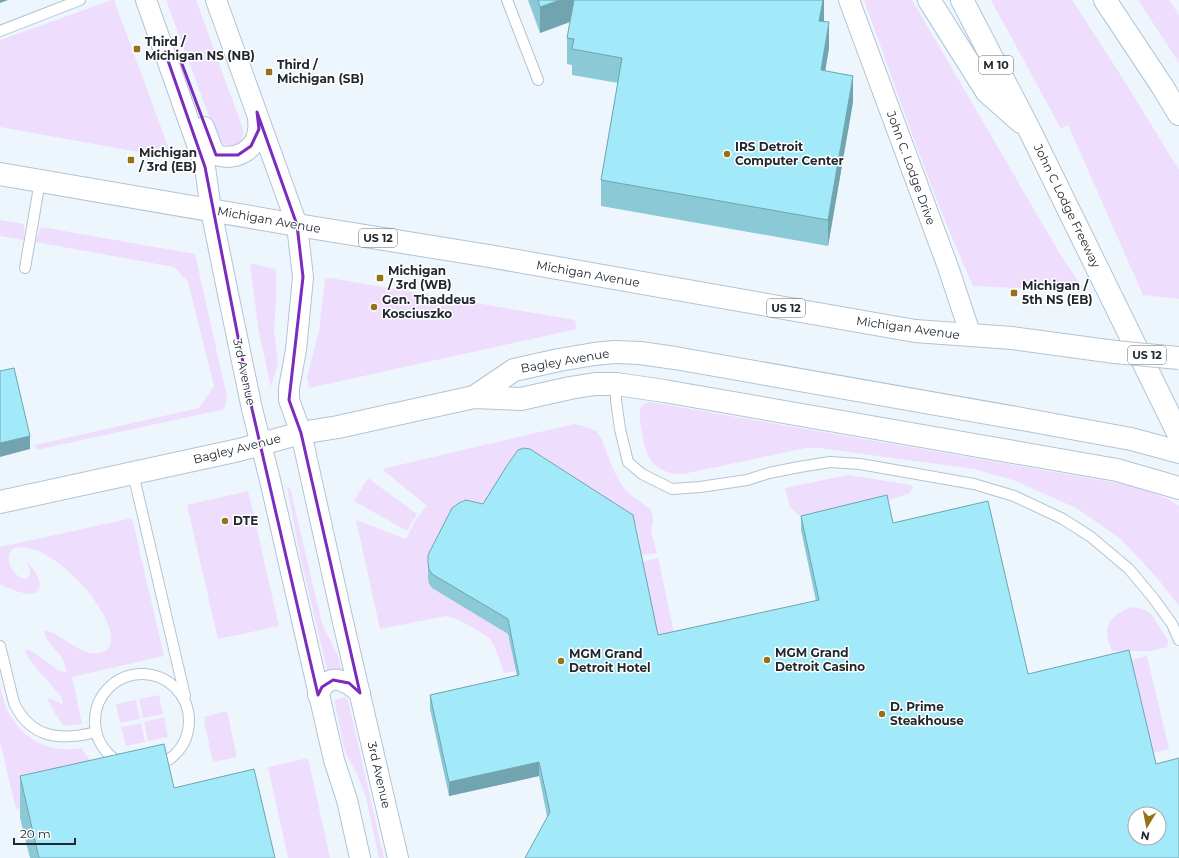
<svg xmlns="http://www.w3.org/2000/svg" width="1179" height="858" font-family="Montserrat,sans-serif">
<style>
.green{fill:#eeddfc}
.lines{fill:none;stroke-linecap:round;stroke-linejoin:round}
.lane-casing{stroke:#b1c4d4;stroke-width:12}
.street-casing{stroke:#b1c4d4;stroke-width:22}
.secondary-casing{stroke:#b1c4d4;stroke-width:24}
.primary-casing{stroke:#b1c4d4;stroke-width:24}
.highway-casing{stroke:#b1c4d4;stroke-width:24}
.lane{stroke:#fff;stroke-width:10}
.street{stroke:#fff;stroke-width:20}
.secondary{stroke:#fff;stroke-width:22}
.primary{stroke:#fff;stroke-width:22}
.highway{stroke:#fff;stroke-width:22}
.primary-bridge-casing{stroke:#b1c4d4;stroke-width:24;stroke-linecap:butt}
.primary-bridge{stroke:#fff;stroke-width:22}
.wall{fill:#8bc9d6}
.shaded-wall{fill:#71a4ae}
.building{fill:#a2eaf9;stroke:#71a4ae;fill-rule:evenodd}
.marked{fill:none;stroke:#7b2cbf;stroke-width:3;stroke-linejoin:round}
.poi-dot{fill:#95711a;stroke:#fff;stroke-width:1.5}
.labels{text-anchor:middle;stroke-width:3;stroke-linejoin:round;paint-order:stroke}
.shield{fill:#fff;stroke:#64686d;stroke-width:1}
.shield-label{font-size:11px;font-weight:bold;fill:#21282e}
.poi-label{font-size:12px;font-weight:bold;fill:#21282e;stroke:#fff;text-anchor:start}
.street-label{font-size:12px;fill:#21282e;stroke:#fff}
</style>
<rect width="100%" height="100%" fill="#eef6fd"/>
<path class="green" d="M112,0h2l58,157v1l-172,-31v-87z
M166,0h30l48,132 -3,10c-12,7 -18,4 -25,-7z
M864,0h48l10,17 138,237 25,37 -112,-5c-42,-93 -74,-190 -109,-286z
M991,0h81l48,74 59,96v129l-36,-4 -75,-170 -7,4z
M1138,0h31l10,15v48z
M0,220l24,4v16l-24,-4z
M41,227l154,27 32,143 -2,10 -4,3 -185,40 -1,-5 164,-37 15,-22 -26,-104 -14,-15 -139,-25z
M250,263l26,6v31l-2,31 4,32 -7,24 -13,-60z
M330,278l245,42 2,9 -268,59 -2,-11 12,-46 6,-52z
M650,402l485,84 33,13 11,7v100l-21,-27 -37,-40 -45,-31 -60,-27 -42,-12 -155,-21h-13l-123,26c-28,0 -37,-15 -41,-41 -1,-8 -3,-16 -2,-25l4,-4z
M574,424l10,2 12,5 5,7 13,33 7,13 8,10 21,15 2,4 1,7 -2,11 6,22 -15,2 -5,-28 -100,-64 -108,121 3,4 76,46 8,37 -12,2 -8,-23 -6,-11 -11,-8 -22,-12 -11,-3 -66,13 -24,-109 50,19 10,-20 11,-13 -45,-37z
M848,475l63,10 2,3 -4,5 -16,6 -55,12 -37,6 -11,-10 -5,-19z
M368,478l49,36 -10,17 -53,-30z
M290,487l32,137 16,32 4,15 -14,3 -28,-119 -13,-67z
M248,491l31,135 -61,13 -31,-134z
M132,518l32,138 -92,21 10,47 -18,2 -8,-11 -8,-15 1,-2 13,6 1,-2 -2,-5c-7,-11 -35,-37 -36,-47h4l4,2 27,19 6,1 1,-2c-2,-6 -4,-10 -7,-15 -6,-7 -16,-16 -16,-25 18,3 41,32 61,21 5,-3 6,-8 6,-13 0,-31 -62,-98 -95,-90 -16,4 -3,32 11,31l3,-3v-6l-4,-9c7,6 22,26 8,32 -9,3 -27,-5 -34,-9v-37z
M658,558l16,75 -18,3 -16,-74z
M1132,607l11,2 7,4 18,27 -1,7 -16,4h-39c-2,-5 -5,-12 -5,-18 0,-14 13,-22 25,-26z
M1147,656l22,93 -16,4 -22,-93z
M0,686c2,7 3,16 7,23 14,30 41,45 74,39l11,15 6,28 -82,18 -16,-67z
M159,695l4,19 -20,4 -4,-19z
M345,697l3,3 36,158h-5l-13,-60 -8,-22 -13,-24 -11,-52z
M136,700l4,19 -20,4 -4,-19z
M227,711l10,46 -24,5 -9,-41h1l-1,-4z
M164,717l4,20 -20,4 -4,-19z
M141,723l4,19 -19,4 -5,-19z
M308,758l22,100h-42l-20,-91z"/>
<g class="lines">
<g class="lane-casing">
<path id="lane" d="M507,0l31,80
M0,31l80,-31
M25,268l15,-87
M616,384v16l4,29 8,33 14,12 30,15 28,-2 47,-7 22,-7 30,-6 31,-5 30,2 114,20 40,12 49,23 28,18 38,32 25,30 18,25 7,16
M133,473l52,223
M0,646l14,57c17,36 47,38 82,29
M95 721a47 47 0 1 1 94 0a47 47 0 1 1-94 0Z"/>
</g>
<g class="street-casing">
<path id="street" d="M146,0l59,167 6,43 16,79 25,120 18,71 64,280 13,40 13,58
M216,0l81,225 6,52 -7,73 -7,38v12l12,33 42,189 55,236
M849,0l99,267 23,69
M204,127l8,21 4,7c19,6 40,-4 42,-25 1,-4 0,-9 0,-13
M318,695c11,-24 26,-16 42,-2"/>
</g>
<g class="secondary-casing">
<path id="secondary" d="M474,397l40,-27 45,-10 35,-6 21,-2
M0,502l239,-52 62,-17 37,-6 136,-30 47,2 49,-11 25,-4h21"/>
</g>
<g class="primary-casing">
<path id="primary" d="M0,174l297,51 192,31 426,75 97,7 103,14"/>
</g>
<g class="highway-casing">
<path id="highway" d="M929,0l58,92 34,30
M962,0l67,129 150,306
M1105,0l57,86 17,28
M615,352l25,1 35,5 347,61 109,20 48,13
M616,384l48,7 453,79 62,18"/>
</g>
<use href="#lane" class="lane"/>
<use href="#street" class="street"/>
<use href="#secondary" class="secondary"/>
<use href="#primary" class="primary"/>
<use href="#highway" class="highway"/>
<g class="primary-bridge-casing">
<path id="primary-bridge" d="M1115,352l64,6"/>
</g>
<use href="#primary-bridge" class="primary-bridge"/>
</g>
<path class="wall" d="M528,0h296v21l5,27 -4,23 28,31 -25,144 -227,-40v-26l17,-97 -46,-8v-10l-5,-1v-26l3,-16 -30,11z
M801,516l92,7 135,151 151,184 -632,-42 -8,-40 -90,20 -19,-87v-14l87,-19 -9,-42 -76,-46 -3,-4 -1,-6v-15l230,72 158,-34 -15,-71z
M20,776l154,12 101,70h-245l-10,-40z"/>
<path class="shaded-wall" d="M0,0h8l-8,3z
M560,0h15v20l-35,13v-26z
M823,0h1v22l-5,-1z
M829,22v26l-8,48v-26z
M853,76v26l-25,144v-26z
M30,436v13l-30,8v-14z
M539,762v14l-90,20v-14z"/>
<path class="building" d="M538,0h22l-20,7z
M574,0h249l-4,21 10,1 -8,48 32,6 -25,144 -227,-40 21,-122 -50,-9 2,-10 -7,-1z
M14,368l16,68 -30,7v-72z
M524,448l6,1 103,66 25,120 161,-35 -18,-84 86,-21 6,28 95,-22 40,173 101,-24 27,114 23,-6v100h-654l25,-46 -11,-50 -90,20 -19,-87 89,-20 -11,-56 -76,-45 -3,-5 -1,-6v-8l24,-47 7,-5 7,-3 17,4 23,-37 12,-17zM1135,814h24v24h-24z
M164,744l10,44 80,-19 21,89h-236l-19,-82z"/>
<path class="marked" d="M165,52l14,4 37,99h22l13,-9 8,-17 -2,-17 40,113 6,52 -14,123 12,33 59,260 -11,-10 -16,-3 -11,7 -4,8 -66,-286 -47,-242z"/>
<g class="poi-dot">
<rect x="133" y="45" width="8" height="8" rx="2"/>
<rect x="265" y="68" width="8" height="8" rx="2"/>
<circle cx="727" cy="154" r="4"/>
<rect x="127" y="156" width="8" height="8" rx="2"/>
<rect x="376" y="274" width="8" height="8" rx="2"/>
<rect x="1010" y="289" width="8" height="8" rx="2"/>
<circle cx="374" cy="307" r="4"/>
<circle cx="225" cy="521" r="4"/>
<circle cx="767" cy="660" r="4"/>
<circle cx="561" cy="661" r="4"/>
<circle cx="882" cy="714" r="4"/>
</g>
<g class="labels">
<g class="shield">
<rect x="979" y="56" width="34" height="18" rx="3"/>
<rect x="359" y="229" width="38" height="18" rx="3"/>
<rect x="767" y="299" width="38" height="18" rx="3"/>
<rect x="1128" y="346" width="38" height="18" rx="3"/>
</g>
<g class="shield-label">
<text x="996" y="69">M 10</text>
<text x="378" y="242">US 12</text>
<text x="786" y="312">US 12</text>
<text x="1147" y="359">US 12</text>
</g>
<g class="poi-label">
<text x="145" y="46">Third /<tspan x="145" dy="14">Michigan NS (NB)</tspan></text>
<text x="277" y="69">Third /<tspan x="277" dy="14">Michigan (SB)</tspan></text>
<text x="735" y="151">IRS Detroit<tspan x="735" dy="14">Computer Center</tspan></text>
<text x="139" y="157">Michigan<tspan x="139" dy="14">/ 3rd (EB)</tspan></text>
<text x="388" y="275">Michigan<tspan x="388" dy="14">/ 3rd (WB)</tspan></text>
<text x="1022" y="290">Michigan /<tspan x="1022" dy="14">5th NS (EB)</tspan></text>
<text x="382" y="304">Gen. Thaddeus<tspan x="382" dy="14">Kosciuszko</tspan></text>
<text x="233" y="525">DTE</text>
<text x="775" y="657">MGM Grand<tspan x="775" dy="14">Detroit Casino</tspan></text>
<text x="569" y="658">MGM Grand<tspan x="569" dy="14">Detroit Hotel</tspan></text>
<text x="890" y="711">D. Prime<tspan x="890" dy="14">Steakhouse</tspan></text>
</g>
<g class="street-label">
<text transform="translate(911 168) rotate(70)" y="4">John C. Lodge Drive</text>
<text transform="translate(1067 206) rotate(64)" y="4">John C Lodge Freeway</text>
<text transform="translate(269 220) rotate(10)" y="4">Michigan Avenue</text>
<text transform="translate(588 274) rotate(10)" y="4">Michigan Avenue</text>
<text transform="translate(908 328) rotate(8)" y="4">Michigan Avenue</text>
<text transform="translate(565 361) rotate(-10)" y="4">Bagley Avenue</text>
<text transform="translate(244 372) rotate(78)" y="4">3rd Avenue</text>
<text transform="translate(237 449) rotate(-14)" y="4">Bagley Avenue</text>
<text transform="translate(379 775) rotate(77)" y="4">3rd Avenue</text>
</g>
</g>
<g transform="translate(1147 826) rotate(190)"><circle r="19" fill="#ffffff" stroke="#a6a9ab"/>
<path d="M0-3L7 15L0 10L-7 15Z" fill="#95711a"/>
<text y="-6" font-size="11" font-weight="bold" text-anchor="middle" fill="#21282e">N</text>
</g>
<path d="M14 838v6h61v-6" fill="none" stroke="#21282e" stroke-width="2"/>
<text x="20" y="838" font-size="12" fill="#21282e" stroke="#ffffff" stroke-width="3" paint-order="stroke">20 m</text>
</svg>
